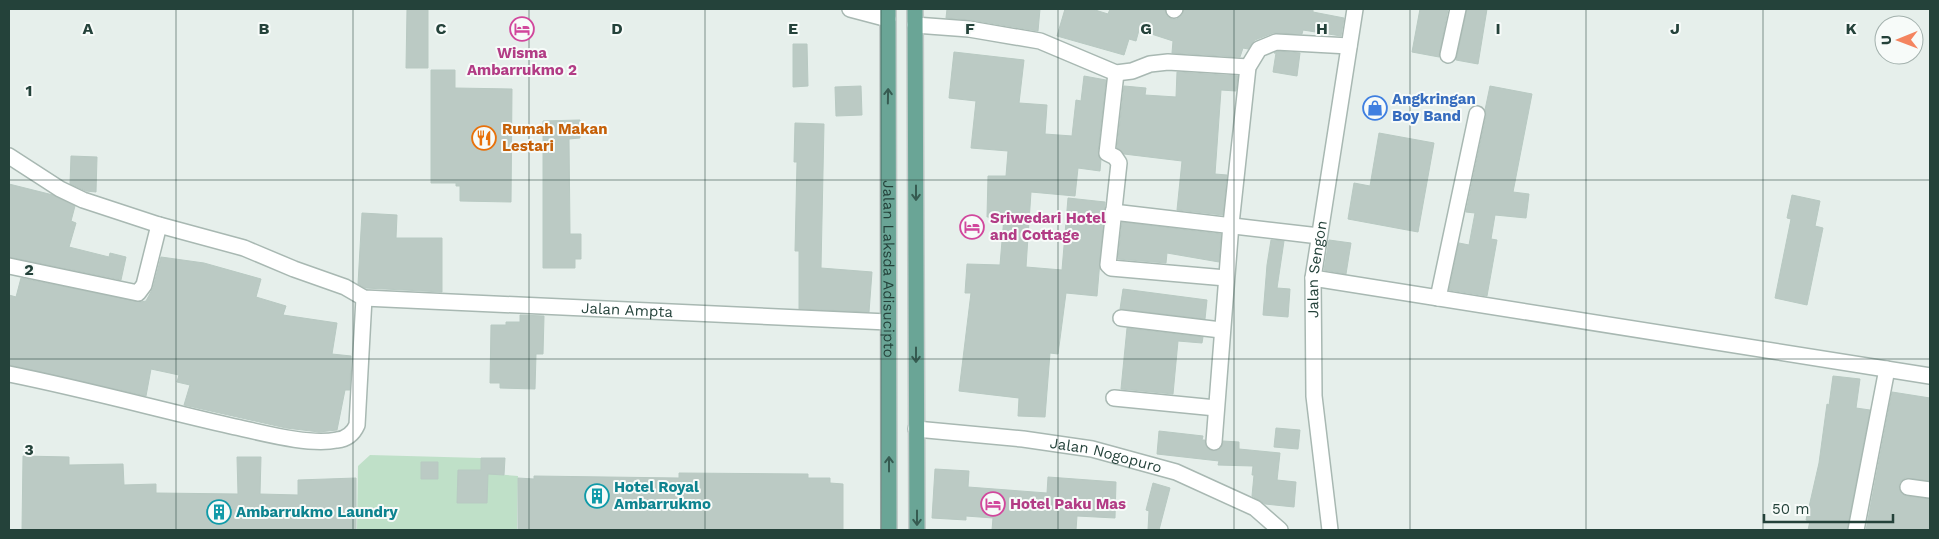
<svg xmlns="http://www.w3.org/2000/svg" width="1939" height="539" font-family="'Work Sans',sans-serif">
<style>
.green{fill:#bfe0c8}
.building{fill:#bbcac4;stroke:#b8c9c2}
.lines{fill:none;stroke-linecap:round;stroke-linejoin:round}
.minor-casing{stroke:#a8b8b2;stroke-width:18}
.tertiary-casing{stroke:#a8b8b2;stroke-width:18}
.primary-casing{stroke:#c2cac8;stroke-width:18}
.minor{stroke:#fff;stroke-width:15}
.tertiary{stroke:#fff;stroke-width:15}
.primary{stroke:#6aa596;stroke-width:15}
.oneway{stroke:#365b51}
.grid{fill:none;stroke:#24423a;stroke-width:1;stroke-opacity:0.55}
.labels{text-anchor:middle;stroke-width:4;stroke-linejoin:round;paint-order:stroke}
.hotel-label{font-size:15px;font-weight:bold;fill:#b23c85;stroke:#f7fbf9;text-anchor:start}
.shop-label{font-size:15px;font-weight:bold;fill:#366cbe;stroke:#f7fbf9;text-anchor:start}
.food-label{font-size:15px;font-weight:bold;fill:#c56008;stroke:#f7fbf9;text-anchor:start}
.street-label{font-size:15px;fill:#24423a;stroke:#f7fbf9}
.culture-label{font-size:15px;font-weight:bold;fill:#0d838f;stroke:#f7fbf9;text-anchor:start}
.grid-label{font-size:16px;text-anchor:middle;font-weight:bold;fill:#24423a;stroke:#f7fbf9;stroke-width:4;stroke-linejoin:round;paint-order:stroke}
</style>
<rect width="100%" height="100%" fill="#e6efeb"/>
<path class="green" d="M370,455l111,3v9h13v7l24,2 -1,54h-160l1,-64z"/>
<path class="building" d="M407,9h21v59h-22z
M947,9h93l-2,22 -67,-11 -25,-2z
M1065,9h27l16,5 2,-5h50l5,1 2,6 5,3h5l5,-4 2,-6h129v3l31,6 -3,18 -38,-6 -1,4 -29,-1 -18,7 -7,9 -5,-1 -3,9 -68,-4 1,-12 -34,-11 -3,11 -7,-2 -5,16 -67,-19z
M1420,9h28l-9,48 -27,-5z
M1467,9h20l-9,55 -22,-4z
M793,44h14l1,42 -15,1z
M1278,51l22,2 -3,23 -24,-4 3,-19h-2z
M954,52l70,8 -5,43 28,2 -2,29 27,2 4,-36 5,1 3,-25 22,4 -8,72 3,7 -1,12 -22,-3 -3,28 -44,-4 -5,75 36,3 6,-72 37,4 -8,94 -31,-3 -8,61 -8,-1 -5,64 -27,-1 1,-18 -60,-7 12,-98h-6l2,-29 33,1 4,-48h-17l1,-41h18l2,-25 -37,-3 5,-47 -27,-3z
M431,70h24v18l57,1 -1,113 -51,-1v-15h-4v-3h-25z
M1177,72l61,4 -2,15 -15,-1 -6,84 12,1 -4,40 -46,-5 5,-49 -58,-7 -7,-6 7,-62 22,2 -1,7 31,2z
M861,86l1,29 -26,1 -1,-29z
M1490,86l42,8 -19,98 16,2 -3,24 -31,-3 -4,24 6,1 -10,56 -38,-6 10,-47 10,2 6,-32 -9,-1 20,-96 -1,-6z
M580,120v18l-11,1 1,95h11v25h-6v9h-32v-147z
M795,123l29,1 -3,144 51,4 -3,40 -70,-3v-58h-4l2,-89h-3z
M1379,133l55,10 -16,89 -70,-13 6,-36 16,3z
M71,156l26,1 -1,35 -10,-1 -16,-7z
M9,184l44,11 22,11 -4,15 5,2 -7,24 40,10 1,-4 16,4 -5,23 -112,-23z
M1792,195l28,6 -5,25 8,2 -16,77 -32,-7 16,-79 -4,-1z
M362,213l35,2 -1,23h46v54l-77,-4 -7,-4z
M1122,222l99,12 -2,28 -52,-9 -1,10 -48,-4z
M1271,240l13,1 -7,47 13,1 -2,28 -25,-2 4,-50z
M1329,240l22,3 -5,31 -22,-4z
M161,257l43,6 57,16 -5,18 30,9 -3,9 54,8 -5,31 19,2 -1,34h-5l-8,40 -18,2 -33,-4 -102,-23 6,-20 -13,-3 2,-7 -28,-6 -5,27 -137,-31v-70l7,2 5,-19 120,24 5,-1 7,-13z
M1123,289l84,11 -2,19 -85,-10z
M520,315l24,1 -1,38h-7l-1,35 -35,-1v-5h-10l1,-58h15v-3h14z
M1127,328l76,9 -1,6 -24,-2 -5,53 -52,-5z
M1833,376l27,3 -4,29 14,2 -23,120h-39l2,-9 -4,-1 13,-57 8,-59 2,1z
M1892,392l38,6v83l-25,-3 -5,4 -1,4 1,5 6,5 24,3v31h-64z
M1276,428l24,2 -2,19 -24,-2z
M1159,431l44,5 -1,4h3l1,6 7,5 8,-3 2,-7 16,1v7l41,4 -3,27 19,2 -2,25 -29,-3 -13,-8 2,-21h-2l1,-9 -35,-1 1,-4 -62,-7z
M23,456l46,1v8l54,-1 1,21 32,-1v9l82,1 -1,-37h24l-1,37 38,1v-15l58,-2v52h-334z
M481,458h24l-1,17 -16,-1 -1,29h-30l1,-33h23z
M421,462h17v17h-17z
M935,469l34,2 -1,16 79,6 1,-16 68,5 -1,36 -38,-2 -1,14h-84l1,-12 -27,-2v4l-34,-2z
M679,473l129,1v4h22v5l13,1v46h-325v-52l16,1v-3l145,2z
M1153,483l17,5 -11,42h-11l1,-19 -3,-1z"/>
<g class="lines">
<g class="minor-casing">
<g id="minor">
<path d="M1174,10l1,-1"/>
<path d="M915,25l54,4 71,12 76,32 16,-2 18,-7 18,-2 80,5"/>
<path d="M1448,55l10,-46"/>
<path d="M1116,73l-9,80 8,4 4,6 -11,102 3,3 115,10"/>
<path id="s1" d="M9,156l51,33 23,11 76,25 85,23 50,21 51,18 19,11 524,24"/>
<path d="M1113,212l206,24"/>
<path d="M9,266l129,27 6,-8 15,-60"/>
<path d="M1313,278l617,98"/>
<path d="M1438,298l39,-184"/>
<path d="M1121,318l100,12"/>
<path d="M9,374c75,15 148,35 222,52 29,6 77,20 106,14 9,-1 16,-6 20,-15l7,-127"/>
<path d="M1114,398l102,10"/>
<path id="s2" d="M916,429l107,10 69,10 84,23 79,36 25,22"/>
<path d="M1214,442l17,-218 17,-157 11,-18 17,-7 73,4"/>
<path d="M1908,487l22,3"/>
<path d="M1856,530l31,-161"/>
</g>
</g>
<g class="tertiary-casing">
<g id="tertiary">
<path d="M850,9l38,10"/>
<path id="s3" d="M1330,530l-16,-134 -1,-118 42,-269"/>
</g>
</g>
<g class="primary-casing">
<g id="primary">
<path id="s4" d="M888,9l1,521"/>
<path d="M915,9l2,521"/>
</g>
</g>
<use href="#minor" class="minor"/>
<use href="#tertiary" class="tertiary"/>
<use href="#primary" class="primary"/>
</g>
<defs><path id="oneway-shaft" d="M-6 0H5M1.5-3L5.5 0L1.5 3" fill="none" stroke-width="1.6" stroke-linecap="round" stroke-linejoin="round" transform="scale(1.25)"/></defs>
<g class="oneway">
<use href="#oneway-shaft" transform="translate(888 96) rotate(-89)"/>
<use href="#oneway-shaft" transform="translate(916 193) rotate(90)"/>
<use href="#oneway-shaft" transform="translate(916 355) rotate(90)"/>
<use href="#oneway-shaft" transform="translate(889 464) rotate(-90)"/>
<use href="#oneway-shaft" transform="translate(917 518) rotate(90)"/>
</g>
<path class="grid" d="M176,9v521M353,9v521M529,9v521M705,9v521M881,9v521M1058,9v521M1234,9v521M1410,9v521M1586,9v521M1763,9v521M9,180h1921M9,359h1921"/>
<defs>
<g id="hotel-ring" transform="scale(1.25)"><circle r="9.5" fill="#f7fbf9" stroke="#d1479c" stroke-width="1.5"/><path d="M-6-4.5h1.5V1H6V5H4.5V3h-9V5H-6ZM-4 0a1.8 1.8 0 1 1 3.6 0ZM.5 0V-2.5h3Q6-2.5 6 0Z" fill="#d1479c"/></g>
<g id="shop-ring" transform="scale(1.25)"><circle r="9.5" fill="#f7fbf9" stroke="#3f7fe0" stroke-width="1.5"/><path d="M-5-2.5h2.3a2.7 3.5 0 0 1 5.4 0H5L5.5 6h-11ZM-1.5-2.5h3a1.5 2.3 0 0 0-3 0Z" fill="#3f7fe0"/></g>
<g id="restaurant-ring" transform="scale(1.25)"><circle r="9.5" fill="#f7fbf9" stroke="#e8710a" stroke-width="1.5"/><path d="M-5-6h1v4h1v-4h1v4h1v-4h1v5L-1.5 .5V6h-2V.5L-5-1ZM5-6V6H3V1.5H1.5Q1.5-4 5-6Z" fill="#e8710a"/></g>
<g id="building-ring" transform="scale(1.25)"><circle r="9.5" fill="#f7fbf9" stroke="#0f9aa8" stroke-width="1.5"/><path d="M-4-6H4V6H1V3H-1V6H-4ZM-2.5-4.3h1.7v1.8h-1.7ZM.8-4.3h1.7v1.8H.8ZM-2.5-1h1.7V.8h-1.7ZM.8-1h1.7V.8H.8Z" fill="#0f9aa8"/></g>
</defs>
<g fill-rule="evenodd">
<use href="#hotel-ring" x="522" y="29"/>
<use href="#shop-ring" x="1375" y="108"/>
<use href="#restaurant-ring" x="484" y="138"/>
<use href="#hotel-ring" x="972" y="227"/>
<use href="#building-ring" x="597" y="496"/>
<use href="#hotel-ring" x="993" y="504"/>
<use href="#building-ring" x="219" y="512"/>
</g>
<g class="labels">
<g class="hotel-label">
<text x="522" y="58" text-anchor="middle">Wisma<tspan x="522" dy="17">Ambarrukmo 2</tspan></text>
<text x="990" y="223">Sriwedari Hotel<tspan x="990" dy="17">and Cottage</tspan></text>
<text x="1010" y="509">Hotel Paku Mas</text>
</g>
<g class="shop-label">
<text x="1392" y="104">Angkringan<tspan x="1392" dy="17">Boy Band</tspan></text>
</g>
<g class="food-label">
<text x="502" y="134">Rumah Makan<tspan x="502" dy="17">Lestari</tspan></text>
</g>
<g class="street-label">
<text dy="5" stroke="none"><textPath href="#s4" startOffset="260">Jalan Laksda Adisucipto</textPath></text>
<text dy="5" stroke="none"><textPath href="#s3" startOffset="262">Jalan Sengon</textPath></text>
<text dy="5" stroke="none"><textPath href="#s1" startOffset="648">Jalan Ampta</textPath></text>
<text dy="5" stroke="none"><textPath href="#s2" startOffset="192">Jalan Nogopuro</textPath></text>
</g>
<g class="culture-label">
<text x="614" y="492">Hotel Royal<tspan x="614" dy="17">Ambarrukmo</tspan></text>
<text x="236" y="517">Ambarrukmo Laundry</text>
</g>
</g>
<g class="grid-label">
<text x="88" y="34">A</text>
<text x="264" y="34">B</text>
<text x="441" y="34">C</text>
<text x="617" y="34">D</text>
<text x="793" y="34">E</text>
<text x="970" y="34">F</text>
<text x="1146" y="34">G</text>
<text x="1322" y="34">H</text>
<text x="1498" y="34">I</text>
<text x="1675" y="34">J</text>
<text x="1851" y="34">K</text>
<text x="29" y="96">1</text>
<text x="29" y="275">2</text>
<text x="29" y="455">3</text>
</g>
<rect width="1939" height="539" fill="none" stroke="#24423a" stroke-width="20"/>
<g transform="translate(1899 40) rotate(269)"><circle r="24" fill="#f7fbf9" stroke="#a3b1ad"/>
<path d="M0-4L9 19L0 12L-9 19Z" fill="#f4845f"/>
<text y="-8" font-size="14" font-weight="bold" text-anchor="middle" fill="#24423a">U</text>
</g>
<path d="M1764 514v8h129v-8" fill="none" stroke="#24423a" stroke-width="2.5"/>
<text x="1772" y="514" font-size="15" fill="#24423a" stroke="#f7fbf9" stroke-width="4" paint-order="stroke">50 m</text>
</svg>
